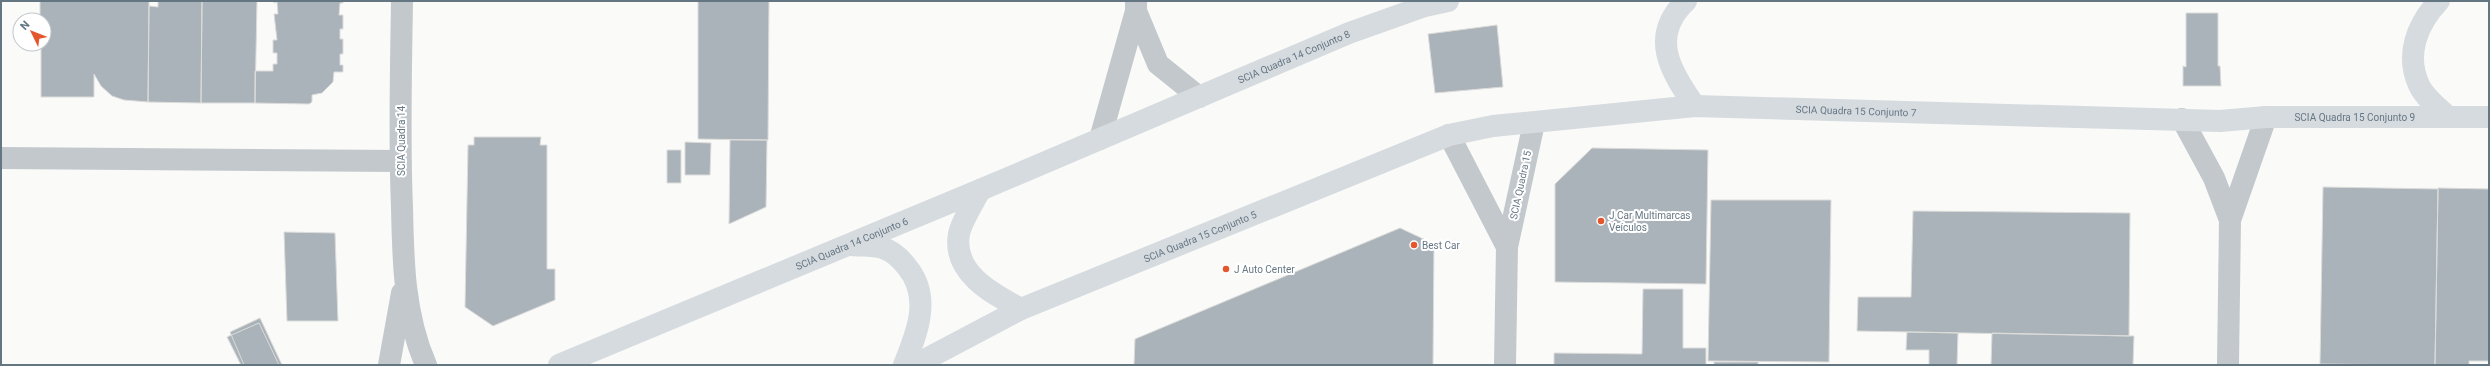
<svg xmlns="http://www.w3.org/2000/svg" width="2490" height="366" font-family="Roboto,sans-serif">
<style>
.building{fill:#aab3b9;stroke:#dcdcda}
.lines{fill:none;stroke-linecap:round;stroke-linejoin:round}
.street{stroke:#c3c8cc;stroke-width:22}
.secondary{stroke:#d6dbdf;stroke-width:22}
.poi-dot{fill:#e4572e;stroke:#fff;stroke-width:1.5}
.labels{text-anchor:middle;stroke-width:4;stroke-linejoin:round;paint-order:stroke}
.street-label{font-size:10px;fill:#657683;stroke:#fff}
.poi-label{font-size:10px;fill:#657683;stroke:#fff;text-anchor:start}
</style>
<rect width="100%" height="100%" fill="#fafaf8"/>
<path class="building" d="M40,1h109l-1,101 -24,-2 -12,-4 -11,-10 -7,-12v23h-53v-53h3v-24h-4z
M158,1h44l-1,102 -53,-1 1,-96 9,1z
M202,1h55l-2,102h-54z
M274,1h69v2h-3l-1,12h4v14h-3v10h3v15h-3v11h3v7h-9l-1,10 -11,11 -10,2v7l-3,2 -54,-1v-32h18v-7h4v-11h-4v-13h4l-3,-26h4l-1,-12 -3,1z
M698,1h71l-1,139 -70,-1z
M2186,13h32v53h2l1,20h-38v-20l3,1z
M1497,25l6,62 -68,6 -7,-59z
M474,137h67l-1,8h7v124h8v31l-62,26 -28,-19 3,-162h6z
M730,140h37l-1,67 -37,17z
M685,142l26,1 -1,32h-25z
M1592,148l116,2 -2,134 -151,-2v-98z
M667,150h14v33h-14z
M2323,187l115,2 -3,176 -115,-1z
M2438,188l51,1v172h-20v4h-34z
M1711,200h120l-2,162 -121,-1z
M1913,211l217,2 -1,123 -272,-5 1,-34h53z
M1400,228l34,16 -1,121h-299l1,-26z
M284,232l51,1 3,88h-51z
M1643,289h40v59h23v17h-152v-12l88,1z
M260,318l22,47h-38l-14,-33z
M259,323l20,42h-38l-14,-28z
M1907,332l51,1 -1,32h-28v-15h-23z
M1992,333l142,3 -1,29h-142z
M1714,362h44v3h-44z"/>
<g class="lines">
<path class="street" d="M402,1c-1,69 -3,138 0,206 1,54 2,108 24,158
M1136,11l22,53 41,33
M2182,119l32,59 16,42
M1449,135l58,112
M1100,139l36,-128v-10
M1,158l399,3
M389,365l13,-72
M1505,365l2,-118 27,-124
M2228,365l2,-145 36,-103"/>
<g class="secondary">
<path d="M1686,1c-37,35 -16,70 9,105"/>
<path d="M2439,1c-22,23 -34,54 -20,84 5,12 20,23 29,32"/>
<path d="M980,190c-6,12 -19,32 -21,44 -7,39 34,60 62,75"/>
<path d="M852,245c9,1 22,0 31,3 9,3 18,11 24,19 25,30 10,66 -3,98"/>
<path id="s1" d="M559,365l421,-175 369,-157 76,-27 23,-5"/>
<path id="s2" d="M915,365l106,-56 428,-174 44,-9 202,-20 525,15 46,-4h223"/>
</g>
</g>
<g class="poi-dot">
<circle cx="1601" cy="221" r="4"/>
<circle cx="1414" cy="245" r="4"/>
<circle cx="1226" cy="269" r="4"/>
</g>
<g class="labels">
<g class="street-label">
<text dy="4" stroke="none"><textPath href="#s1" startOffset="797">SCIA Quadra 14 Conjunto 8</textPath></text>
<text dy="4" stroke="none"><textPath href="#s2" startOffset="991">SCIA Quadra 15 Conjunto 7</textPath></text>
<text dy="4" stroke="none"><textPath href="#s2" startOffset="1490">SCIA Quadra 15 Conjunto 9</textPath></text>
<text transform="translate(401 141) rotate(-90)" y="4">SCIA Quadra 14</text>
<text transform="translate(1520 185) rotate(-78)" y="4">SCIA Quadra 15</text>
<text dy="4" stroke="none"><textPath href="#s2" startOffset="313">SCIA Quadra 15 Conjunto 5</textPath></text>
<text dy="4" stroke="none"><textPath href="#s1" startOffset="317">SCIA Quadra 14 Conjunto 6</textPath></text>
</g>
<g class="poi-label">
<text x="1609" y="219">J Car Multimarcas<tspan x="1609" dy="12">Veículos</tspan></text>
<text x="1422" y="249">Best Car</text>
<text x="1234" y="273">J Auto Center</text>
</g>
</g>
<rect width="2490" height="366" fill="none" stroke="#657683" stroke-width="4"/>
<g transform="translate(32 32) rotate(313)"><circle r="19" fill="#ffffff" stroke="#c1c8cd"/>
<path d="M0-3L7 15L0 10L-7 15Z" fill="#e4572e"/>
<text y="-6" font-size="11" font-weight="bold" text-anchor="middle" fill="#657683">N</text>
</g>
</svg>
